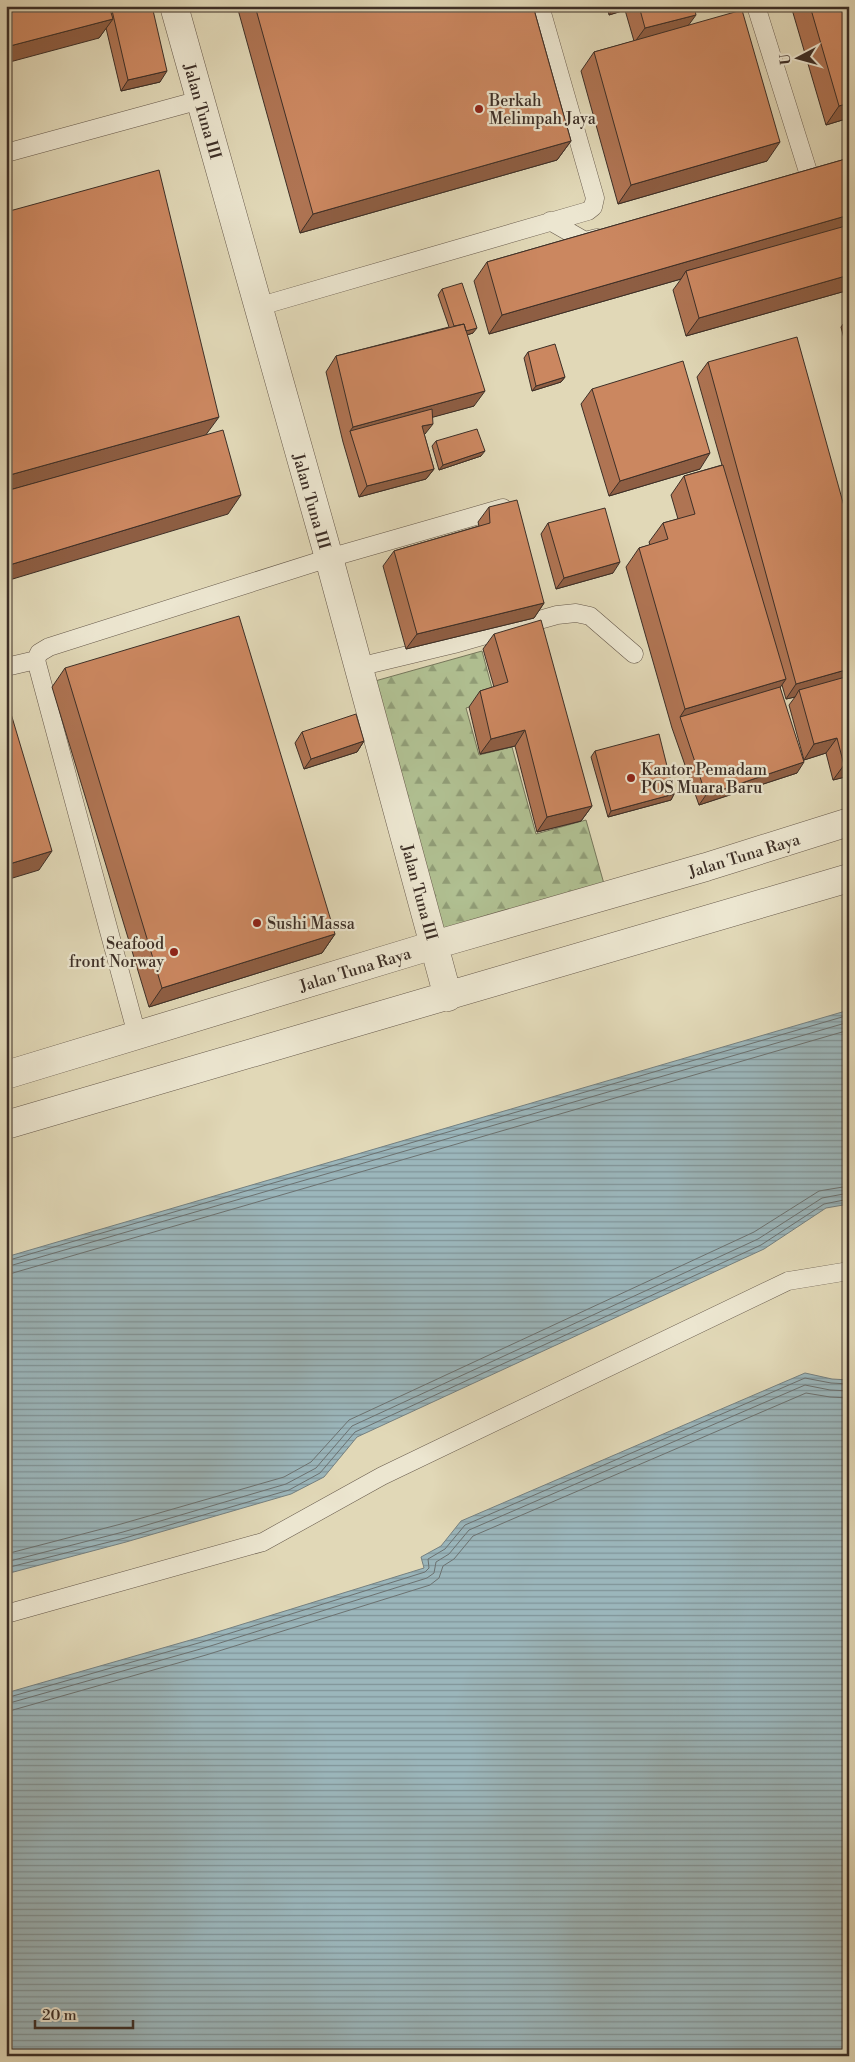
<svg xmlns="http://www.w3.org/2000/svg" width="855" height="2062" font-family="'Libre Bodoni',serif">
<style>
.forest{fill:url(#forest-firs);stroke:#76775c}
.water{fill:url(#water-rules);stroke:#758080}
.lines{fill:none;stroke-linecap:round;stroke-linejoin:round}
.shore{stroke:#6c7271;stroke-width:1}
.service-casing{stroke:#66594b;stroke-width:19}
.minor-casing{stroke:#66594b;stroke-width:29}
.service{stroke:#ece6d0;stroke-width:18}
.minor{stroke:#ece6d0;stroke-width:28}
.wall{fill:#af7453;stroke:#3d2f27}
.shaded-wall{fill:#8e5e43;stroke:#3d2f27}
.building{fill:#cb8760;stroke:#3d2f27}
.poi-dot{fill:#8f2418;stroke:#ece6d0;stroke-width:2}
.labels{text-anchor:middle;stroke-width:4.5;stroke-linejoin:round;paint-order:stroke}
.poi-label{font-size:16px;fill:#3d2f27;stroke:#ece6d0;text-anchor:start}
.street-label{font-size:16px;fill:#3d2f27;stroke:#ece6d0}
</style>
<defs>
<pattern id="forest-firs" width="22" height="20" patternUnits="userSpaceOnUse" patternTransform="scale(1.25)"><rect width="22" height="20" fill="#b0bf91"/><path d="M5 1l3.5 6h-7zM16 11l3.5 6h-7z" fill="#909c76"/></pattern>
<pattern id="water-rules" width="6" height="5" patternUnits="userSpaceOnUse" patternTransform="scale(1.25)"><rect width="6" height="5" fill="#9bb6bb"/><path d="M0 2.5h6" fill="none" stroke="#809498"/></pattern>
</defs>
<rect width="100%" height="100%" fill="#e1d8b7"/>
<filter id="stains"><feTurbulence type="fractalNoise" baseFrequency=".004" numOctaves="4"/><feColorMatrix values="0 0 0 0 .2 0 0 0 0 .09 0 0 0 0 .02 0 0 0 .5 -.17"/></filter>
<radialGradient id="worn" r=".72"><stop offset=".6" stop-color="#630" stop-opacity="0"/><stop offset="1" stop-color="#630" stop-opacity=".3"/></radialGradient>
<path class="forest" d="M482,651l13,48 -29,9 13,47 33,-8 24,87 50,-14 20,71 -161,45 -70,-255z"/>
<path class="water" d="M849,1010v194l-23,4 -62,41 -407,188 -33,40 -33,17 -165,48 -120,32v-317z
M805,1373l27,6 17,1v676h-843v-363l195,-56 223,-69 -3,-11 20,-11 20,-25z"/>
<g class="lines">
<path class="shore" d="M6,1261l843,-246
M6,1267l843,-245
M6,1275l843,-245
M6,1554l115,-30 163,-47 27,-15 38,-42 405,-188 65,-41 30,-5
M6,1562l117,-30 163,-48 30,-16 36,-42 406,-187 64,-41 27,-5
M6,1568l119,-30 164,-48 31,-17 35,-41 406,-187 63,-41 25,-5
M6,1698l196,-56 223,-70 4,-4 -1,-9 17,-10 20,-24 340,-147 26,5 18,1
M6,1704l198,-56 223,-70 7,-5 2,-11 13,-8 20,-24 336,-145 25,5 19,1
M6,1712l200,-57 224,-70 9,-7 4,-12 11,-7 19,-23 333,-143 24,4 19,1"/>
<g class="service-casing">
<path id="service" d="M756,6l54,172
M6,153l194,-53
M550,221l35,20 12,-3
M257,307l331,-96 5,-4 2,-9 -55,-192
M6,667l30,-7
M358,667l96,-23 103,-29 19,-2 14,3 44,38
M137,1035l-101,-375 3,-7 10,-6 280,-89 174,-50
M6,1614l257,-72 119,-66 406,-195 61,-10"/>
</g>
<g class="minor-casing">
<path id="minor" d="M174,6l155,552 119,439
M6,1075l428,-130 272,-78 143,-45
M6,1125l843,-247"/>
</g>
<use href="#service" class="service"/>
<use href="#minor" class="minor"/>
</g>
<path class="wall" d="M6,6h146l8,76 -39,9 -15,-63 -7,10z
M237,6h296l38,135 -14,19 -257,73z
M607,6h87l-6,19 79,136 -149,43 -37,-133 13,-19 40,-11 -9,-31 -16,5z
M791,6h58v112l-23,7z
M849,158v132l-163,46 -13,-46 8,-11 -192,55 -15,-53 13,-19z
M442,289l31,44 -6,2 7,71 -42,11 -7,17h-1l10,35 -8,10 -67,18 -16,-55 -17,-70 10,-16 113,-29 -11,-32z
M849,316v42l-8,-31z
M528,352l37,25 -4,5 -29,9 -8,-33z
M708,362l140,257 1,157 -16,4 -7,-27 -22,7 -15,-55 6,-8 -9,2 -4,-14 -2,2 17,86 -98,32 -27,-77 -46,-161 13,-19 11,-3 -1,-3 14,-19 15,-4 -7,-24 13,-19 38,-11 -25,-88z
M592,389l108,80 -91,27 -28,-92z
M436,441l45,15 -42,14 -7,-24z
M489,507l55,96 -10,15 -128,31 -23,-83 11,-15 85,-25 -1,-4z
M548,523l65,50 -57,16 -15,-55z
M494,634l98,172 -11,15 -44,11 -22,-86 -35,8 -11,-47 11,-16 14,-4 -11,-38z
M65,668l270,266 -13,19 -173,54 -97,-320z
M302,732l62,9 -7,11 -53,17 -9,-26z
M595,751l79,43 -3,6 -63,17 -17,-60z"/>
<path class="shaded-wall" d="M615,6h13l-3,4 -16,5z
M696,15l-11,15 -51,13 11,-15z
M113,19l-14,19 -93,25v-16z
M167,71l-7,11 -39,9 7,-11z
M849,103v15l-23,7 13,-19z
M571,141l-14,19 -257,73 13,-19z
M780,142l-13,19 -149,43 13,-19z
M849,215v15l-163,41 -5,8 -192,55 13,-19z
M849,275v15l-163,46 13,-18z
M477,328l-4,5 -20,6 4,-6z
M565,377l-4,5 -29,9 4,-5z
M485,391l-11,15 -121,33 -3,-8 3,-4z
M219,417l-14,19 -199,55v-15z
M433,424l-8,10 -10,2 7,-10z
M485,451l-4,5 -42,14 4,-5z
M710,453l-10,16 -91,27 11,-15z
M434,469l-8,10 -67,18 8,-11z
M241,495l-13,19 -222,67v-15z
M620,562l-7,11 -57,16 8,-11z
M544,603l-10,15 -128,31 11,-15z
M849,606v13l-14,4 10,-16z
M849,669v12l-50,9 -4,7 -9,2 10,-15z
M786,679l-13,19 -93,19 5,-8z
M525,730l-10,16 -35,8 11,-15z
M837,738l-11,15 -22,7 10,-16z
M364,741l-7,11 -53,17 7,-10z
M804,762l-7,11 -98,32 7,-10z
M849,764v12l-16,4 11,-15z
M674,794l-3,6 -63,17 3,-6z
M592,806l-11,15 -44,11 10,-15z
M52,851l-13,19 -33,10v-15z
M335,934l-13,19 -173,54 13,-19z
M11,950l-4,5h-1v-4z"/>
<path class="building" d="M6,6h103l4,13 -107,28z
M111,6h41l15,65 -39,9z
M255,6h278l38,135 -258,73z
M639,6h55l2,9 -51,13z
M810,6h39v97l-10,3z
M742,10l38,132 -149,43 -37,-133z
M849,158v57l-347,100 -15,-53z
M159,170l60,247 -213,59v-264z
M849,225v50l-150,43 -13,-47z
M462,283l15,45 -11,3 -2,-7 -10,2 -12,-37z
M464,324l21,67 -132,36 -17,-71z
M797,337l52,187v82l-4,1 4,14v48l-53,15 -88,-322z
M555,344l10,33 -29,9 -8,-34z
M683,361l27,92 -90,28 -28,-92z
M432,409l1,15 -11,2 12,43 -67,17 -17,-55z
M477,429l8,22 -42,14 -7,-24z
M223,430l18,65 -235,71v-75z
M723,465l63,214 -101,30 -46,-161 29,-9 -5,-16 32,-9 -11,-38z
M517,500l27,103 -127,31 -23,-83 96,-28 -1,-16z
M605,508l15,54 -56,16 -16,-55z
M239,616l96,318 -173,54 -97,-320z
M541,620l51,186 -45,11 -22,-87 -34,9 -11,-48 28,-9 -14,-48z
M849,676v88l-5,1 -7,-27 -23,6 -15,-54z
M780,687l24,75 -98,33 -26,-78z
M6,697l46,154 -46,14z
M356,714l8,27 -53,18 -9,-27z
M659,734l15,60 -63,17 -16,-60z
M6,933l5,17 -5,1z"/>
<g class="poi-dot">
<circle cx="479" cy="109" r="5"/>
<circle cx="631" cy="778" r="5"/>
<circle cx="257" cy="923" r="5"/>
<circle cx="174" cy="952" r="5"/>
</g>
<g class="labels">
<g class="poi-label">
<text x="489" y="106">Berkah<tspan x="489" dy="18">Melimpah Jaya</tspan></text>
<text x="641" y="775">Kantor Pemadam<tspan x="641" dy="18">POS Muara Baru</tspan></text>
<text x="267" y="929">Sushi Massa</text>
<text x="164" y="949" text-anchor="end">Seafood<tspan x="164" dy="18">front Norway</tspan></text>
</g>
<g class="street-label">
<text transform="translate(203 111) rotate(74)" y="6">Jalan Tuna III</text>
<text transform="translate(312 501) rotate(74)" y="6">Jalan Tuna III</text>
<text transform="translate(744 855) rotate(-17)" y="6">Jalan Tuna Raya</text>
<text transform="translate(420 892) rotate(75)" y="6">Jalan Tuna III</text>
<text transform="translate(355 969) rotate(-17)" y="6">Jalan Tuna Raya</text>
</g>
</g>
<rect width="855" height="2062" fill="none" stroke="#e1d8b7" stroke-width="25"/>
<rect x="8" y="8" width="840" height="2047" fill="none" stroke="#3d2f27" stroke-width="2.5"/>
<rect x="12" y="12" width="830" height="2037" fill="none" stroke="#3d2f27"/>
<g transform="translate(798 58) rotate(264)" stroke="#ece6d0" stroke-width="4" paint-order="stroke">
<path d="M0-4L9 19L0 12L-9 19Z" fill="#3d2f27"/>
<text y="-8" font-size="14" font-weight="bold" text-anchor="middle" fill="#3d2f27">U</text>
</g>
<path d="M35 2020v8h98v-8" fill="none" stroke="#3d2f27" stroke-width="2.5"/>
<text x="42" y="2020" font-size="15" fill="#3d2f27" stroke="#ece6d0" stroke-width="4" paint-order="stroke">20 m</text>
<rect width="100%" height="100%" filter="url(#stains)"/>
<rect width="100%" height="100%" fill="url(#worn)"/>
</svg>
